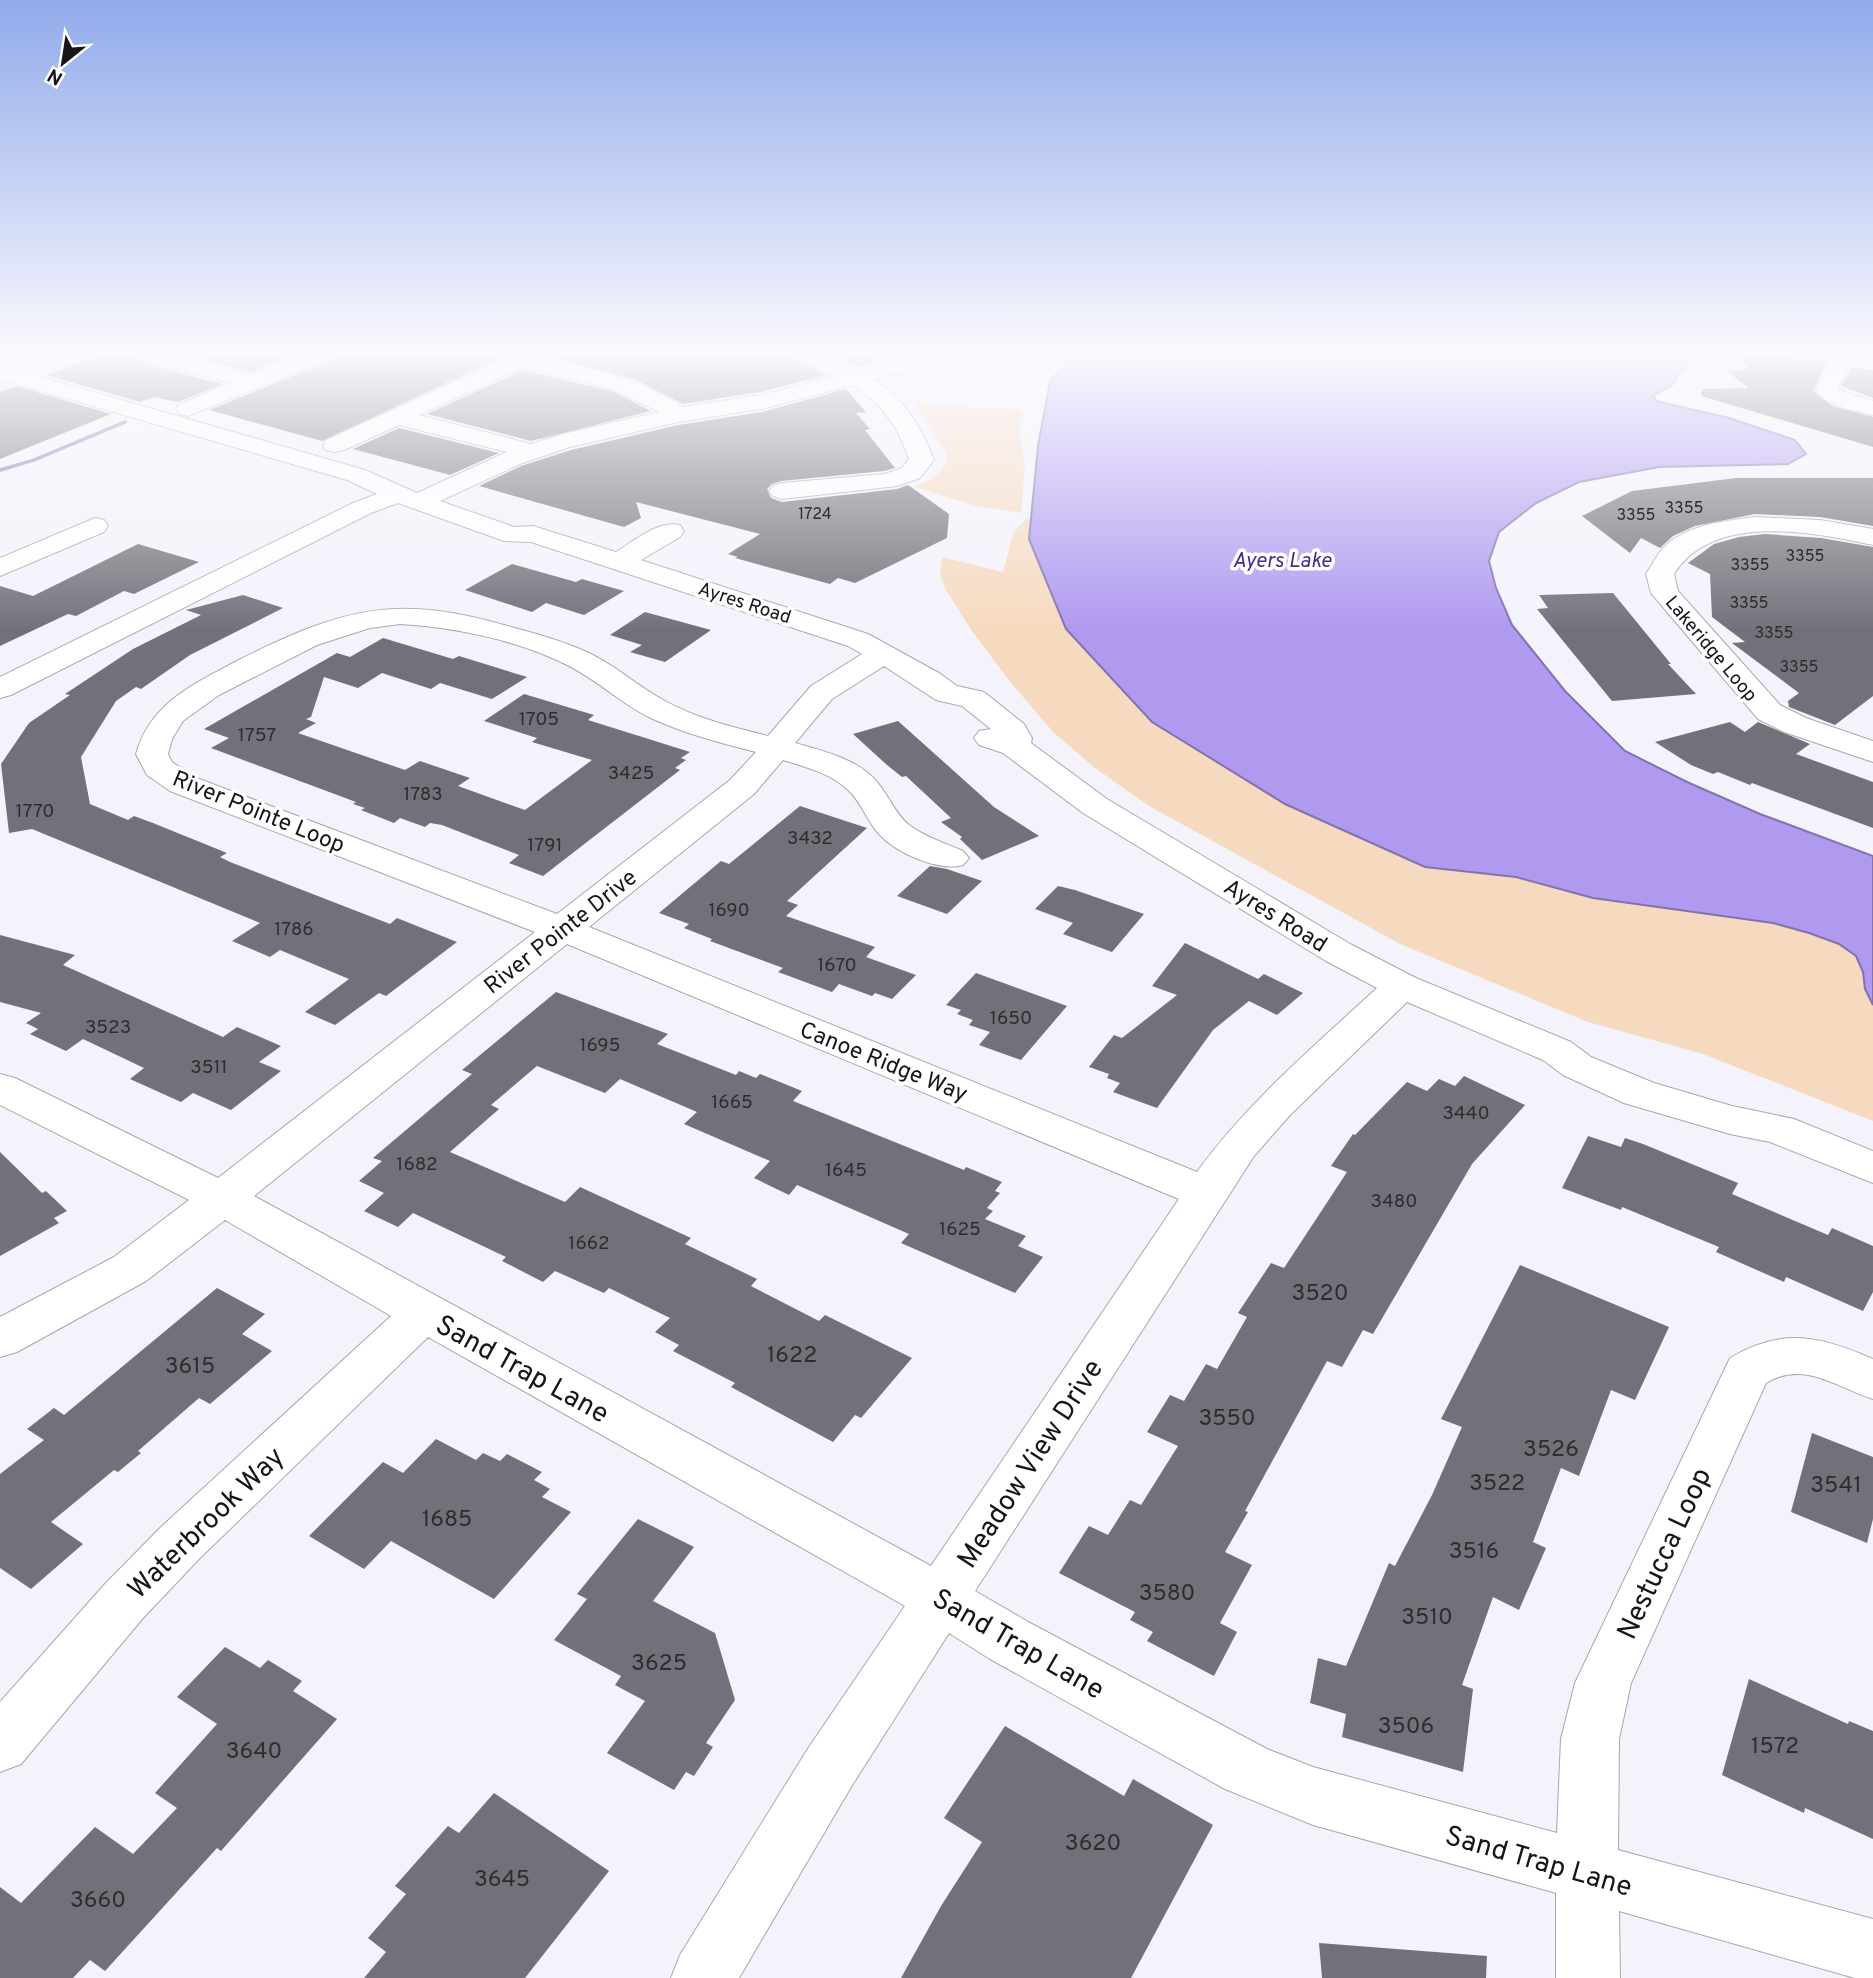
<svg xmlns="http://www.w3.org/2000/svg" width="1873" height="1978" font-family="Overpass,sans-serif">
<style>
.green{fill:#f6dabf}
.water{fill:#b09af0;stroke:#8272af;stroke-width:2}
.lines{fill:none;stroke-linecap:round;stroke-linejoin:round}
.stream{fill:#8272af;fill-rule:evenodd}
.building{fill:#727179}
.minor-casing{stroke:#a8a7af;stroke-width:2}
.minor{fill:#fff;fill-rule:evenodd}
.labels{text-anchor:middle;stroke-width:7;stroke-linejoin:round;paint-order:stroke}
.far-number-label{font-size:16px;fill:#2d2c30}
.far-street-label{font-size:19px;fill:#161518;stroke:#fff}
.number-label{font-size:19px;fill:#2d2c30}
.far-water-label{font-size:21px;font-style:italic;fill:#4d298b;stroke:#fff}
.street-label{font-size:23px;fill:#161518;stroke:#fff}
.near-number-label{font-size:23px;fill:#2d2c30}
.near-street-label{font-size:28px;fill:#161518;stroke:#fff}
</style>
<rect width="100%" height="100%" fill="#f4f2fb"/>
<path class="green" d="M914,403l109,7 -4,19 6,38 -4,46 -48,-8 -58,-18c15,-8 35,-15 31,-35z
M1027,517l3,4 -1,18 37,90 86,93 364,155 77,21 180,25 36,10 30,11 17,12 7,16 2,17 8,16v116l-170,-67 -115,-32 -188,-78 -251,-138 -54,-38 -42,-36 -45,-53 -36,-48 -26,-41 -6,-15 2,-18 61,15 10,-38z"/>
<path class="water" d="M1075,354h618l-21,31 -19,11 3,5 73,17 66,22 11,14 -18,10 -129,3 -80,15 -43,21 -37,29 -10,29 7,27 16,37 53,66 60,60 62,31 73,32 113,42v149l-8,-16 -2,-17 -7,-16 -17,-12 -30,-11 -36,-10 -180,-25 -77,-21 -91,-10 -140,-63 -133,-82 -86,-93 -37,-90 9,-93 12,-65z"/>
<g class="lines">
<path class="stream" d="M125,420l2,1v2l-91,38 -36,11v-4l32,-9z"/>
</g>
<path class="building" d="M104,354h30l4,8 85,22 -45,18 -24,-5 -14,5 -94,-27z
M182,354h113l-44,18z
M334,354h175l-187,87 -113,-31 121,-49z
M548,354h246l5,7 28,14 -67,17 -77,12 -49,-25 -87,-23z
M831,354h62l-35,13z
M1743,355l43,1 40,7 -13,28 19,15 41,11v30l-172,-51 1,-7 47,-1 -23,-17 22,-2 -9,-12h6z
M1852,367l21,3v28l-32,-12z
M523,370l91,22 37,19 -120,30 -104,-27z
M16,386l95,28 -111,45v-67z
M846,389l20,23 -10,1 14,16 -5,1 30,38 -11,3 -103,10 -9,3 -5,5 4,9 11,4 115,-13 11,-4 41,29 -2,24 -92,45 -17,-5 -8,6 -95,-26 3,-1 -10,-3 32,-20 -124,-32 5,16 -17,9 -145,-41 42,-20 50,-16 107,-25 84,-13z
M399,428l100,25 -49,22 -97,-26z
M1736,478h137v48l-53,-9 -65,-3 -60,12 -22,10 -13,12 -19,-10 -11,15 -48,-37 50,-25z
M1765,534l56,4 52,9v149l-38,29 -46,-18 -1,-6 11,-8 -67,-50 13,-1 -33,-25 -2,-43 -22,-11 26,-19 25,-7z
M138,544l61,18 -65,32 -10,-3 -48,25 -8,-2 -68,32v-60l33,10z
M512,564l64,18 6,-3 42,12 -40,24 -38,-12 -14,9 -67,-22z
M1613,593l58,71h-3l28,30 -84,7 -75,-92 11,-1 -9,-13z
M243,595l40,13 -93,47 -49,34 -5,-2 -20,14 -35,56 9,47 38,16 6,-4 19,7 74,30 -7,4 10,5 160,62 7,-6 60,24 -71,54 -7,-3 -44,32 -30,-13 44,-33 -69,-29 -10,7 -38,-16 28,-18 -228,-94 -23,4 -8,-69 28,-41 41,-28 -5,-1 68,-45 68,-34 -15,-5z
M645,612l66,18 -46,32 -35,-10 12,-7 -32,-10z
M383,638l70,21 6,-3 68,21 -35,22 -52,-16 -9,6 -49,-16 -24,15 -34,-11 -13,40 -5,2 10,4 -18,10 107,37 15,-9 50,17 -12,8 67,24 67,-50 -60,-18 5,-4 -53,-17 40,-27 70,21 -6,5 102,32 -9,6 5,2 -11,8 5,2 -137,106 -34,-13 10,-8 -77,-30 -12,-2 -5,4 -25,-9 -6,5 -33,-13 4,-2 -12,-4 3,-2 -145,-54 18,-10 -25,-9 133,-76 13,4z
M898,721l96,86 45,29 -57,24 -22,-21 2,-2 -21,-15 10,-4 -45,-42 -4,1 -15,-12 -34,-31z
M1730,722l15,10 13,-10 52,22 -14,10 77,28v46l-121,-45 -2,2 -32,-13 -5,2 -22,-9 -36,-23z
M800,806l67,22 -80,73 11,4 -12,11 89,31 -9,10 50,18 -24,24 -17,-6 -3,3 -33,-12 -7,8 -54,-20 5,-4 -73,-27 2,-2 -28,-11 5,-4 -30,-11 62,-52 8,3z
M930,866l17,3 35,12 -35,33 -50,-18z
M1058,886l17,4 69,24 -32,38 -49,-18 10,-11 -38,-14z
M0,935l75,20 -12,10 160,72 14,-10 44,19 -22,16 22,9 -50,39 -38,-17 -12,9 -51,-23 14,-11 -61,-29 -17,12 -36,-17 8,-5 -12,-6 15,-10 -41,-11z
M1185,943l73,36 6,-5 39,19 -26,22 -28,-14 -36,29 -56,78 -44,-16 7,-9 -13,-5 2,-4 -20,-7 25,-32 8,3 55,-43 -25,-9z
M976,973l91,33 -46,54 -42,-15 11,-13 -21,-7 4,-5 -16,-6 4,-4 -15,-5z
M556,992l112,42 -11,10 79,31 3,-4 17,7 4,-4 42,17 -9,10 171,69 2,-3 36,15 -7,9 5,2 -13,15 6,3 -8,8 41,17 -8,10 25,11 -28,36 -114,-50 8,-9 -112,-49 -8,10 -35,-17 16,-17 -86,-37 13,-12 -77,-33 -15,14 -68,-27 -46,39 8,4 -49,43 115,50 15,-15 111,51 -6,6 72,35 -6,7 68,35 6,-6 87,43 -51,60 -6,-3 -22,27 -102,-55 4,-4 -62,-32 6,-6 -24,-13 15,-14 -61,-30 -5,5 -49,-22 -12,11 -41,-21 4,-4 -93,-44 -15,14 -34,-16 20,-18 -25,-12 23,-20 -9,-3 99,-84 -10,-4z
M1464,1076l61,29 -53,59 -99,170 -10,-4 -21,37 -15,-6 -82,150 3,1 -23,40 27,13 -32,58 17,9 -23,44 -67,-35 6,-9 -23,-12 5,-8 -76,-39 30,-47 19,9 22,-35 11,5 37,-59 -31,-14 23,-37 14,6 22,-37 11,5 30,-52 -9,-4 33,-50 13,5 63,-96 -16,-6 22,-32 2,1 52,-53 20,9 12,-12 16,7z
M1588,1136l33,11 4,-9 18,6 95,39 -6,11 96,41 4,-7 41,18v46l-10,19 -77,-34 -2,5 -68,-30 3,-5 -97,-40 -1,3 -59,-22z
M0,1152l42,41 4,-2 21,20 -13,7 5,5 -59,33z
M1520,1265l149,62 -34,73 -24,-10 -32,86 -18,-8 -28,74 13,6 -27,62 -26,-13 -31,88 11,4 -10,83 -121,-35 4,-23 -36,-11 8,-45 28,8 43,-103 6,3 37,-71 30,-68 -21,-8z
M217,1288l48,26 -23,20 30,17 -62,53 -11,-6 -61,53 3,2 -23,19 -4,-2 -63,52 32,22 -52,45 -31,-21v-94l44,-34 -17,-11 27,-21 10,7z
M1812,1433l61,24v62l-6,24 -76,-31z
M436,1439l40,21 7,-7 17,8 7,-7 35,18 -8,8 16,9 -8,8 29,15 -77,87 -103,-58 -27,28 -55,-33 74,-74 20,11z
M638,1519l56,28 -41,54 62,32 20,67 -29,43 7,4 -19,29 -8,-4 -12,18 -67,-37 38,-52 -30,-16 6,-9 -67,-36 33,-41 -10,-5z
M225,1647l35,21 8,-8 34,21 -9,10 44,28 -116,132 -4,-3 -112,123 -15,-11 -17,18h-73v-91l21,16 74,-76 38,27 44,-46 -22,-15 62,-69 -40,-27z
M1749,1679l99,45 1,-3 24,10v108l-68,-31 -1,5 -82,-38z
M1005,1726l119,70 9,-17 80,46 -82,153h-230l40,-72 41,-64 -38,-24z
M494,1793l115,78 -84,107h-161l22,-26 -18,-14 38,-44 -11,-8 53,-60 11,7z
M1319,1943l168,13 -1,22h-164z"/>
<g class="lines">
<g class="minor-casing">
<path id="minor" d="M136,354h36l79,21 51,-21h30l-3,5 -141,57 -8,-2 -4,-5 4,-5 51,-21 -92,-24z
M516,354h29l-3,4c49,10 99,20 140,49l79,-12 74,-19 -35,-17 -3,-5h28l33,16 48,-16h29l-3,5 -32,14 -26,6c31,21 47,47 60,81l-14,18 -23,8 -115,13 -9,-3 -4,-5 4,-5 9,-3 103,-9 17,-6 7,-9c-11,-33 -27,-55 -57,-74l-90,24 -84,13 -108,25 -50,17 -80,37 74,26 19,-1 83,26c18,-11 42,-32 64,-27l4,6 -4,6 -39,23 227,74 71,39 18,13 27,6 40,32 8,14 -1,5 76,56 245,146 64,33 155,64 20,15 63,26 78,23 62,13 79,32v32l-103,-41 -40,-8 -106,-31 -61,-28 -20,-15 -136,-58 -116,112 -37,42 -279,435 55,32 237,126 46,18 244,66 4,-94 14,-56 155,-325c52,-31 90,-22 143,1v40c-37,-12 -69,-39 -107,-16l-135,300 -12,56 -1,111 255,69v59h-18l-236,-67 1,67h-64v-85l-243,-68 -88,-36 -235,-130 -41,-26 -98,154 -112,191h-68l9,-23 129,-208 96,-141 -477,-269 -229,222 -56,59 -122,146 -21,8v-70l105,-118 56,-57 230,-211 -166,-96 -79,61 -129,71 -17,5v-40l114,-60 75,-57 -189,-95v-31l15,4 203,100 317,-246 -365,-141 -23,-16 -11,-21c14,-51 58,-70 101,-93 105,-53 159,-68 274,-34 27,7 55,15 80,27 26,13 47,32 72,46 32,18 69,27 105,36l43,-50 51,-32 -14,-8 -317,-104 -27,-1 -106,-38 -27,10 -360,182 -11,3v-21l353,-174 24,-9 -30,-14 -347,-101v-14l365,105 52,23 90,-41 -108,-27 -55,25 -9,2 -9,-2 -3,-5 3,-5zM523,367l92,23 44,22 -96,22 -32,10 -112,-29zM400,624c56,3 121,17 171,43 29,15 53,39 82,52 33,15 68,24 103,33l-26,28 -173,134 -363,-137 -22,-15 -4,-8 4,-15 11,-18 36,-26 98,-50 53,-17zM884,666l52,34 26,6 29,23 -12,2 -5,7 5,7 24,8 80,60 243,148 51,27c-64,59 -129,114 -180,184l-608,-245 165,-133 29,-34c22,7 47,13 64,29 14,12 20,32 32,45 17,19 60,38 84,31l6,-7 -6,-7c-18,-8 -38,-14 -54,-26 -14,-11 -20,-29 -32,-43 -19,-23 -54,-31 -82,-39l37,-44zM567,944l612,255 -248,367 -677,-370z
M1829,354h22l1,8 -14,25 6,5 29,9v14c-20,-5 -46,-8 -58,-26l15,-27z
M1755,517l65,3 53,9v16c-61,-13 -160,-33 -199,29l4,17 102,114 26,13 67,23v21l-89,-30 -26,-13 -107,-126 -5,-19c6,-9 12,-21 19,-28 24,-22 60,-25 90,-29z
M95,518l9,2 4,6 -4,6 -104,44v-18z"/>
</g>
<use href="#minor" class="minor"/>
</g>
<linearGradient id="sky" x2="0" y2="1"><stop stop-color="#91aaeb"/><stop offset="0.56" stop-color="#faf9fd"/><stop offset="1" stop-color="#faf9fd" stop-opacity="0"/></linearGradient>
<rect width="1873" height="631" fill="url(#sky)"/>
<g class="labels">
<g class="far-number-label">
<text x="1684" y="513">3355</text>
<text x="815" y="519">1724</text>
<text x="1636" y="520">3355</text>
<text x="1805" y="561">3355</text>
<text x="1750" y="570">3355</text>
<text x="1749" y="608">3355</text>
<text x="1774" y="638">3355</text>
<text x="1799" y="672">3355</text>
</g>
<g class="far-street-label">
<text transform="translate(745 602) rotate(18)" y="7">Ayres Road</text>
<text transform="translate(1712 648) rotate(50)" y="7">Lakeridge Loop</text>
</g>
<g class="number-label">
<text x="539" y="725">1705</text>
<text x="257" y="741">1757</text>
<text x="631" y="779">3425</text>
<text x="423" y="800">1783</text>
<text x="35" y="817">1770</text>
<text x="810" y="844">3432</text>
<text x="545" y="851">1791</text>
<text x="729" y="916">1690</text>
<text x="294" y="935">1786</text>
<text x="837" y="971">1670</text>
<text x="1011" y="1024">1650</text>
<text x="108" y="1033">3523</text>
<text x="600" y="1051">1695</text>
<text x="209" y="1073">3511</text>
<text x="732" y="1108">1665</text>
<text x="1466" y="1119">3440</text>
<text x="417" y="1170">1682</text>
<text x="846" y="1176">1645</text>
<text x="1394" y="1207">3480</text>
<text x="960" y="1235">1625</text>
<text x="589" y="1249">1662</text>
</g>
<g class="far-water-label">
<text x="1282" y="567">Ayers Lake</text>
</g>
<g class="street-label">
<text transform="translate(259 811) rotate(22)" y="8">River Pointe Loop</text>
<text transform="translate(1276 915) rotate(32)" y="8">Ayres Road</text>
<text transform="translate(560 931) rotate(-38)" y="8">River Pointe Drive</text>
<text transform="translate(884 1061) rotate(22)" y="8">Canoe Ridge Way</text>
</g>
<g class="near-number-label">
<text x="1320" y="1300">3520</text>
<text x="792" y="1362">1622</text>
<text x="190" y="1373">3615</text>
<text x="1227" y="1425">3550</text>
<text x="1551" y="1456">3526</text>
<text x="1497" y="1490">3522</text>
<text x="1836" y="1492">3541</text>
<text x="447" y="1526">1685</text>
<text x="1474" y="1558">3516</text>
<text x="1167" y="1600">3580</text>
<text x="1427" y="1624">3510</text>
<text x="659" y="1670">3625</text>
<text x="1406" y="1733">3506</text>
<text x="1775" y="1753">1572</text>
<text x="254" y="1758">3640</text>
<text x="1093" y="1850">3620</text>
<text x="502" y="1886">3645</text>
<text x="98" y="1907">3660</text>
</g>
<g class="near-street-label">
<text transform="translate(523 1368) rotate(29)" y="10">Sand Trap Lane</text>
<text transform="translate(1029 1463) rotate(-57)" y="10">Meadow View Drive</text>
<text transform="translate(205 1522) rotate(-44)" y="10">Waterbrook Way</text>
<text transform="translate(1663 1553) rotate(-65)" y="10">Nestucca Loop</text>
<text transform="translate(1019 1643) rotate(30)" y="10">Sand Trap Lane</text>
<text transform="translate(1539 1860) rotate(16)" y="10">Sand Trap Lane</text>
</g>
</g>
<g transform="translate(63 63) rotate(210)" stroke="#ffffff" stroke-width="5" paint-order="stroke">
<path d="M0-5L12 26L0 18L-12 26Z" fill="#161518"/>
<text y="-10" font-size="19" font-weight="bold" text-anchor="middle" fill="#161518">N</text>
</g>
</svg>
